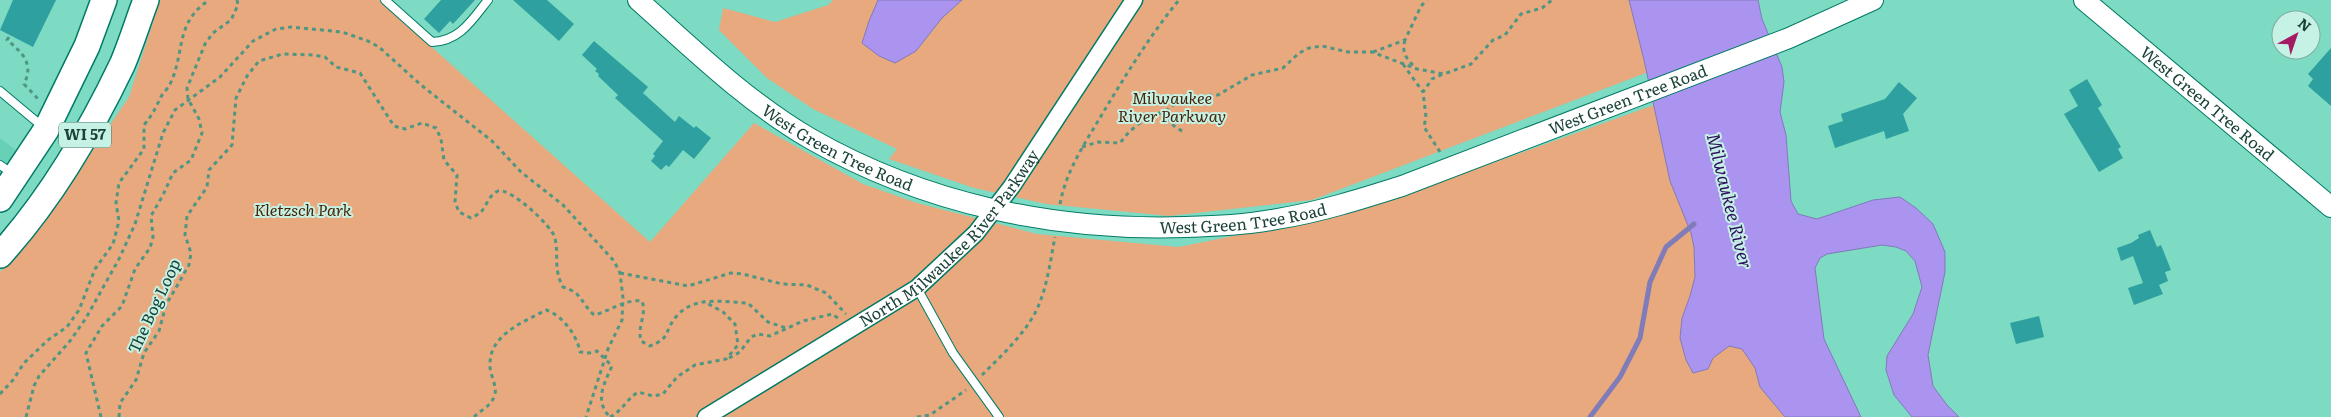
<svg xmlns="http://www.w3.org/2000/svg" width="2331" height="417" font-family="Literata,serif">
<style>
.built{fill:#66d1b6}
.green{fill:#e8a97f}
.water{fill:#ab93f0;stroke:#807bb9}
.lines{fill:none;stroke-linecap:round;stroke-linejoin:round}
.stream{stroke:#807bb9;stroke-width:5}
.building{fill:#2ea0a0}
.service-casing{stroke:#007a65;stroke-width:10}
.minor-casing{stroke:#007a65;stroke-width:19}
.tertiary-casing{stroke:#007a65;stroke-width:22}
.primary-casing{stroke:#007a65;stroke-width:28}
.path{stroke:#4f9683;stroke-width:3;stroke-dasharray:4 4;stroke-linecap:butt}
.service{stroke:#fff;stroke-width:8}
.minor{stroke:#fff;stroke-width:16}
.tertiary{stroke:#fff;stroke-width:20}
.primary{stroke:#fff;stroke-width:25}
.labels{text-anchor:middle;stroke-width:4;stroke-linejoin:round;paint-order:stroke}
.shield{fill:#c6f2e5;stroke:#4e776c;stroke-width:1}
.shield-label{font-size:15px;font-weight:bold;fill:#1a4238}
.park-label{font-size:16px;font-style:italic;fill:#462308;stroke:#c6f2e5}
.street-label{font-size:16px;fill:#1a4238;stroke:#c6f2e5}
.water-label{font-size:18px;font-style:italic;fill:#311061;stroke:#c6f2e5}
</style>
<rect width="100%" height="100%" fill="#7cdbc2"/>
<path class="built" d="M0,138l27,21 -27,40z"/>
<path class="green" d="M160,0h219l271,242 104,-119 109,61 54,19 120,31 142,13 186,-38 289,-104 181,312h-1835v-145l41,-46 88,-129z
M833,0h45l-9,21 47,30 26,-33 20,-18h739l-50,71 -339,129 -143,16 -123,-12 -72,-16 -85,-29 8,-10 -84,-40 -46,-31 -48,-48 4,-22 52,14 53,-17z"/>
<path class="water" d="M878,0h84l-20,18 -26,33 -21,12 -16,-7 -17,-13 7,-22z
M1629,0h129l4,19 20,48 2,15 -4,30 6,23 5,66 7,13 19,5 56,-19 27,-3 16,11 17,16 12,28v20l-17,83 5,31 14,19 12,12h-47l-18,-22 -8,-25 1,-14 26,-42 9,-27 -7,-26 -9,-10 -10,-4 -14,-2 -55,9 -7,4 -5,10 9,71 37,78h-76l-25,-30 -5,-19 -13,-19 -13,-3 -16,12 -5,11 -15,4 -7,-13 -6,-22 2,-20 8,-22 5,-19 -1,-30 -3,-14 -21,-52 -26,-121z"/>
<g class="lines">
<path class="stream" d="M1590,417l30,-40 20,-39 10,-56 16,-35 28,-23"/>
</g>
<path class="building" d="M13,0h43l-23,47 -33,-17z
M441,0h34l-22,24 -3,-3 -11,12 -15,-14z
M513,0h34l27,24 -15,17z
M594,41l54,46 -5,6 32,29 4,-6 15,12 2,-2 15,12 -17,21 -11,-9 -14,17 -3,-2 -5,5 -10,-9 4,-5 -2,-2 10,-13 -48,-43 3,-3 -20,-19 1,-2 -4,-3 2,-2 -15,-14z
M2331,48v58l-23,-20 5,-7 -5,-5z
M2087,79l15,26 -4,3 23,39 -3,2 5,9 -24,14 -35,-58 14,-8 -9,-16z
M1899,82l18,16 -14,16 6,17 -23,8 -2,-8 -49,17 -7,-22 15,-5 -2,-7 44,-15z
M2150,230l7,17 4,-2 10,25 -6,2 3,9 -9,4 4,9 -29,11 -6,-17 15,-5 -10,-27 -12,5 -4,-13 14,-5 8,-5 -1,-3z
M2039,316l5,21 -28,7 -6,-21z"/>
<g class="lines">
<g class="service-casing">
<path id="service" d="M385,0l47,42c28,-1 40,-22 56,-42
M0,91l43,36
M0,165l13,9
M917,288l36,65 46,64"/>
</g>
<g class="minor-casing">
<g id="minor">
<path id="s1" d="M706,417l211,-129 59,-55 36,-47 122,-186"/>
</g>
</g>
<g class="tertiary-casing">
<g id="tertiary">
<path id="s2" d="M638,0c55,49 109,102 173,139 114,65 243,92 374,88 31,-1 62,-2 92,-8 43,-7 84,-20 125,-33l387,-148 84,-38"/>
<path id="s3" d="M2084,0l247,207"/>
</g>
</g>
<g class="primary-casing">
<path id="primary" d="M0,199l46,-69 41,-84 17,-46
M0,255c50,-55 90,-123 122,-190 9,-21 16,-44 24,-65"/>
</g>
<path class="path" d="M9,37l-2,3c16,13 27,24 17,44l15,16
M1405,40c-4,12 2,20 10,27
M1373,52l32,-12 16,-34 6,-6
M1403,64l20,28
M1162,112l12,14 11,7
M1082,147l16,-5 22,1 9,-11 18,-15 19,-6 18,-15 34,-1 34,-20 31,-7 16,-15 10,-5 13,-2 26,6h24l45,17 27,5 27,-10 22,-24 12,-5 16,-21 21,-6 10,-8
M1440,152l-16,-25 2,-10 -3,-25 9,-13 11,-5
M1060,204c6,-34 27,-64 44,-93 23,-38 47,-77 75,-111
M620,273l68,13 43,-13 12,1 39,10 25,1 19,8 20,21
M729,358l11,-6 11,-15 7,-3 12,2 33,-15 29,-7 6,4
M982,375c19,-19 40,-38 53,-62 12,-23 15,-51 20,-76
M0,394l13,-14 11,-17 24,-23 19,-13 12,-17 16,-41 18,-25 6,-23 -3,-18 3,-20 25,-34v-24c9,-11 12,-18 18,-30 3,-4 7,-8 9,-13 14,-31 4,-59 38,-82
M26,417l8,-31 5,-10 31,-35 16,-23 33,-59 16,-35 28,-91 12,-23 45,-33 33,-36 23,-12 15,-2 51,5 26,9 11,6 42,38 71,56 29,31 42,33 51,56 6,12 3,25 -1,22 -14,29 -22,68
M101,417l-15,-64 16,-27 20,-20 13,-37 15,-21 3,-11 -2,-21 12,-21 10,-22 18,-13 11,-27 -3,-14 -11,-20 -1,-11 18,-44 8,-11 18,-13 7,-15 -1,-5
M119,417l1,-14 16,-23 8,-27 15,-22 7,-26 23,-40 2,-12 -6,-18 2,-19 20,-29 2,-17 23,-25 4,-47 11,-22 12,-15 24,-7 30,1 12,2 11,10 24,6 34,53 11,3 17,-6 14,5 5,11 3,21 13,15 -2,27 4,10 12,6c4,-2 8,-4 10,-6 6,-7 8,-17 17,-21 12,-4 54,35 57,47 4,19 -2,30 8,49 20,6 17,15 31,28 17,-4 30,-16 48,-14 5,14 -5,25 -1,40l9,5c21,-8 14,-14 25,-28 18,-23 47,-16 73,-15l20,19 18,6
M474,417c8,-8 18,-11 21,-23 2,-9 -6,-21 -5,-30 0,-30 34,-42 56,-54 16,5 31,25 34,42l9,1 8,-2 15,15c-8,18 -18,35 -2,51
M610,417c12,-6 16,-17 28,-25l15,4 10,-2 14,-17 18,-12 31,-6 12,-14 -3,-21 -12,-12 -20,-11
M917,417l13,-2 36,-25"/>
<use href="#service" class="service"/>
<use href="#minor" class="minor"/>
<use href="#tertiary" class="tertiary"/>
<use href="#primary" class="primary"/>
</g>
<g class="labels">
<rect class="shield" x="59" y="122.5" width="52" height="25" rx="4"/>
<g class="shield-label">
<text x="85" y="140">WI 57</text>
</g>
<g class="park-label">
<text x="1172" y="104">Milwaukee<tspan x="1172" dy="18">River Parkway</tspan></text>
<text x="303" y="216">Kletzsch Park</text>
</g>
<g class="street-label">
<text dy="6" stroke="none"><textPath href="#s2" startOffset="1075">West Green Tree Road</textPath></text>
<text dy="6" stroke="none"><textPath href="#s3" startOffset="161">West Green Tree Road</textPath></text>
<text dy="6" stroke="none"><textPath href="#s2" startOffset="250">West Green Tree Road</textPath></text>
<text dy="6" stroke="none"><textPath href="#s2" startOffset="670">West Green Tree Road</textPath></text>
<text dy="6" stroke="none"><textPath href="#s1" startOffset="305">North Milwaukee River Parkway</textPath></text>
<text transform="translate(154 306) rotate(-65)" y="6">The Bog Loop</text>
</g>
<g class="water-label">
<text transform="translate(1729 201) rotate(76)" y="6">Milwaukee River</text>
</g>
</g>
<g transform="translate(2296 35) rotate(40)"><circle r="24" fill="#c6f2e5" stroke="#81aca0"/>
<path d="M0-4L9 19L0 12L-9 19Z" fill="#a41a63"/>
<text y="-8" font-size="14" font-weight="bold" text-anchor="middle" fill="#1a4238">N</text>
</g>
</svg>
